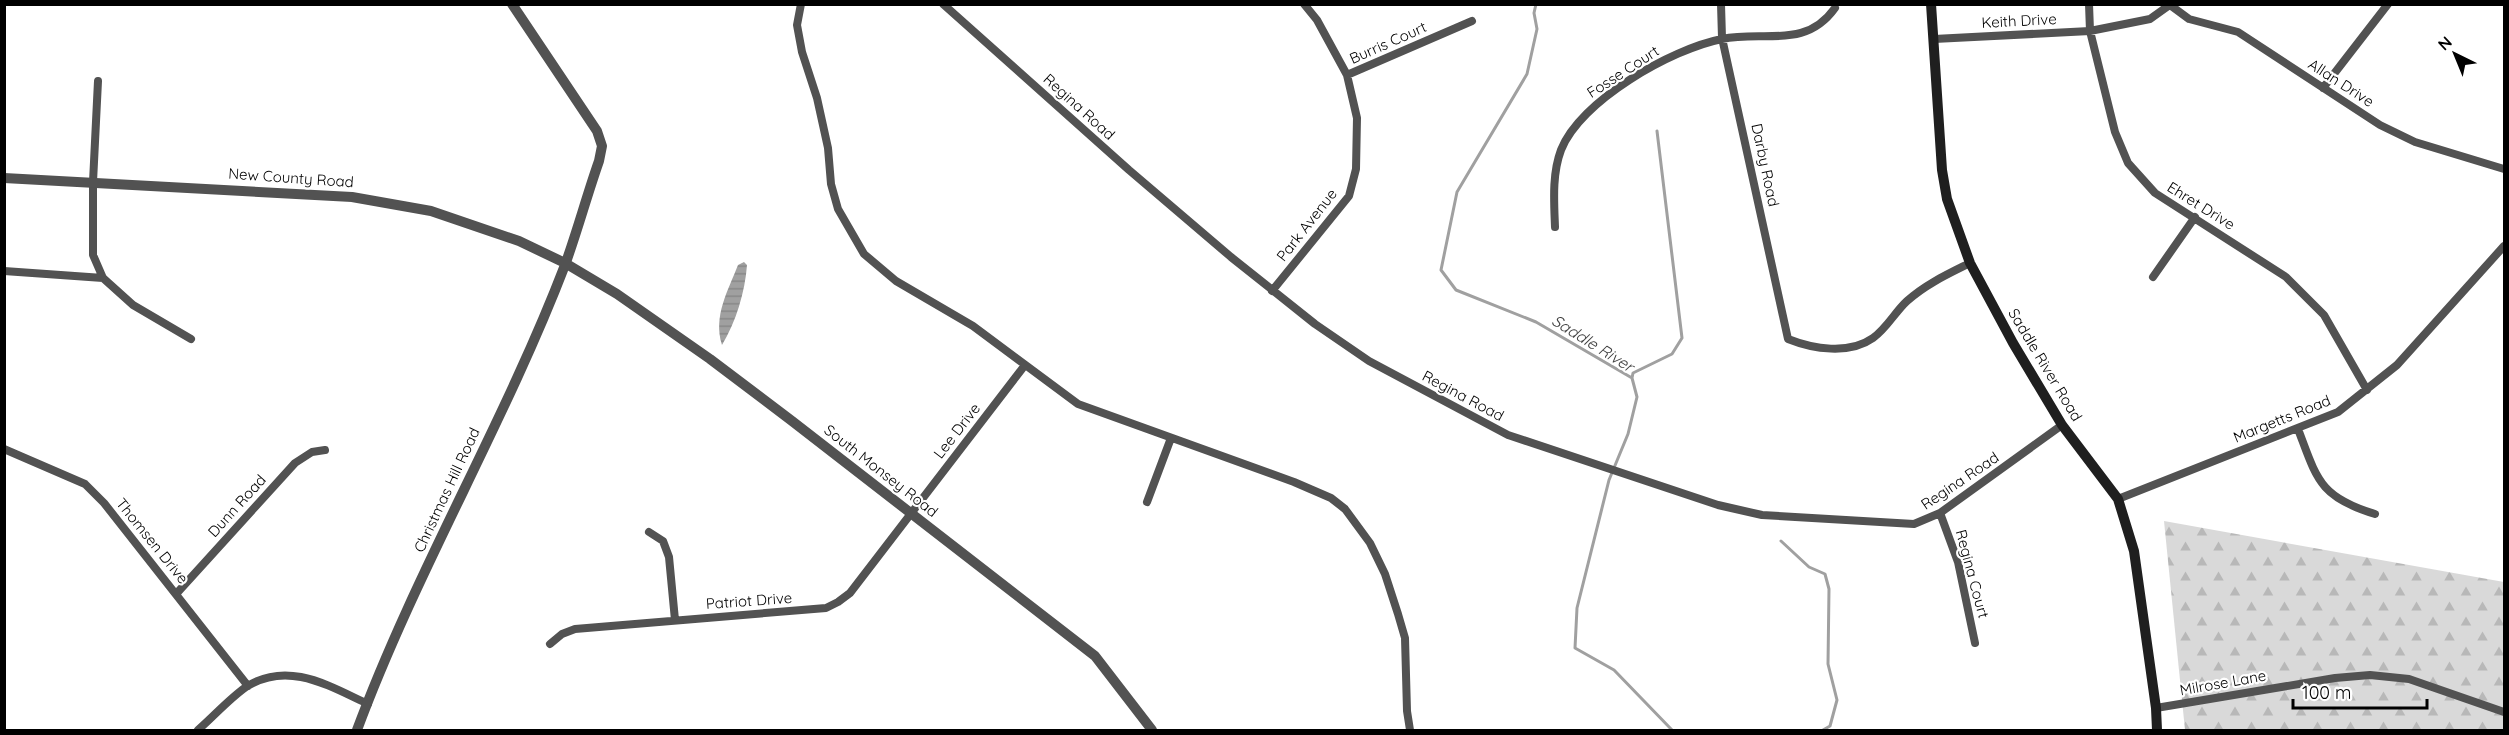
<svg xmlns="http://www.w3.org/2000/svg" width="2509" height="735" font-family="Quicksand,sans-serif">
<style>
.forest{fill:url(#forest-firs)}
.water{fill:url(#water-rules)}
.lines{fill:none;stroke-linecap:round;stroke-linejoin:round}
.stream{stroke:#a0a0a0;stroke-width:3}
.minor{stroke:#525252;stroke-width:8}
.tertiary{stroke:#525252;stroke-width:10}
.secondary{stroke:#1f1f1f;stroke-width:10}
.labels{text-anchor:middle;stroke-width:4.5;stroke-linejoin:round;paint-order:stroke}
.street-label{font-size:15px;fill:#000;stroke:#fff}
.water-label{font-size:16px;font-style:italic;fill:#414141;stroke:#fff}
</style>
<defs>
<pattern id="forest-firs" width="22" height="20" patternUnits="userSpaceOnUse" patternTransform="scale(1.5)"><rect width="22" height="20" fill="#d9d9d9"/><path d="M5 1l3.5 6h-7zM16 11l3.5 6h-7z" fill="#b8b8b8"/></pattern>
<pattern id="water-rules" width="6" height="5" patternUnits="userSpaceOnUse" patternTransform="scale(1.5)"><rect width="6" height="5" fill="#a0a0a0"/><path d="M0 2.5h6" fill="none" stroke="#888"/></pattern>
</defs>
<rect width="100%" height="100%" fill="#fff"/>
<path class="forest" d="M2164,521l340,61v148h-319z"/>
<path class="water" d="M744,262l3,3c-2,27 -11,57 -25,80 -9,-29 6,-54 16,-80z"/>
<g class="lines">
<path class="stream" d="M1536,4l-2,9 3,16 -10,45 -70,118 -16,78 15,20 80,32 96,56 5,19 -9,37 -19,46 -32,128 -2,40 39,22 58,60
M1632,378l1,-5 39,-19 10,-16 -25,-207
M1781,541l28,26 16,7 4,15 -1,75 9,36 -7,26 -7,4"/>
<path class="minor" d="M801,4l-4,21 5,27 15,46 11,50 3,36 7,25 26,45 32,27 77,45 105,78 216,78 37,16 14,11 25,34 15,31 13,40 7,24 2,73 3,19
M943,4l186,166 102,87 84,67 54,37 139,74 210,70 44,10 152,9 26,-11 122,-88
M1721,4l1,34 66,301c25,10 61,16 85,-1 14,-10 22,-26 34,-37 19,-17 41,-27 63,-38
M2089,4l1,27 25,101 13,31 27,30 131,84 38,38 43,75
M2170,5l19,14 49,13 142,93 35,17 89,27
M1934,39l156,-8 60,-12 21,-15
M1347,75l125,-54
M98,81l-5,101v73l10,23 30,27 58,34
M2323,88l65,-84
M1555,227c-1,-26 -3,-53 6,-77 19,-49 110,-101 161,-111 42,-9 83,11 113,-31
M4,271l99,7
M2153,277l42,-60
M1272,291l77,-95 7,-27 1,-51 -10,-43 -30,-55 -13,-16
M2298,429c19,50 21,68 77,85
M4,449l81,35 19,19 144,183
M2118,499l220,-87 59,-47 107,-119
M1147,502l24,-64
M1940,513l18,49 17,81
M649,532l14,9 6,16 6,63
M177,593l118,-130 17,-11 13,-2
M550,644l12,-10 13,-5 251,-21 12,-6 12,-9 175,-228
M2156,708l179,-30 35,-3 39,4 95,33
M198,730c16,-14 31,-31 48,-43 42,-27 83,-1 122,17"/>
<path class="tertiary" d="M4,178l348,19 79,14 88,30 46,22 52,31 93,65 82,62 303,235 57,74
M357,730c59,-159 147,-306 208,-465 12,-33 22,-70 34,-104l3,-15 -5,-15 -85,-127"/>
<path class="secondary" d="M1931,4l11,166 5,29 23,64 43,80 49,82 56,74 16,52 22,157 1,22"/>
</g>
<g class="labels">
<g class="street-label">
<text transform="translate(2019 21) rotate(-3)" y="5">Keith Drive</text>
<text transform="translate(1388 43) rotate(-24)" y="5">Burris Court</text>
<text transform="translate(1623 72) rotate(-33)" y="5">Fosse Court</text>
<text transform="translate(2341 83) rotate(33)" y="5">Allan Drive</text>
<text transform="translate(1079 107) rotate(42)" y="5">Regina Road</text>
<text transform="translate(1765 165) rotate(78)" y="5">Darby Road</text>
<text transform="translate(291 178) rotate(4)" y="5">New County Road</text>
<text transform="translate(2201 206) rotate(32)" y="5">Ehret Drive</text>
<text transform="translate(1307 225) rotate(-52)" y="5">Park Avenue</text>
<text transform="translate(2045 365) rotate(59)" y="5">Saddle River Road</text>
<text transform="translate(1463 396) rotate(28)" y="5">Regina Road</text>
<text transform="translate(2282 419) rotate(-22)" y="5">Margetts Road</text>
<text transform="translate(957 431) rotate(-52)" y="5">Lee Drive</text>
<text transform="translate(881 471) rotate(38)" y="5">South Monsey Road</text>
<text transform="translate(1960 481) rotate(-34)" y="5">Regina Road</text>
<text transform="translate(447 490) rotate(-65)" y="5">Christmas Hill Road</text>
<text transform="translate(237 506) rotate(-48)" y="5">Dunn Road</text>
<text transform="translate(152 541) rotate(51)" y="5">Thomsen Drive</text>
<text transform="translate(1972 574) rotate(75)" y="5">Regina Court</text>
<text transform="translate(749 601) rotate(-4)" y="5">Patriot Drive</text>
<text transform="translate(2223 683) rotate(-10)" y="5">Milrose Lane</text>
</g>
<g class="water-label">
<text transform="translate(1593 343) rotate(32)" y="6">Saddle River</text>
</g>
</g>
<rect width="2509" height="735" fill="none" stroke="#000000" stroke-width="12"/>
<g transform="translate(2455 54) rotate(317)" stroke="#ffffff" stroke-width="4.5" paint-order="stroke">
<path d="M0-4.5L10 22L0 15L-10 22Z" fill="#000000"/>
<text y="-9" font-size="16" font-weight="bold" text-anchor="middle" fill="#000000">N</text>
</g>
<path d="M2293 699v9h134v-9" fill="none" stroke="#000000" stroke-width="3"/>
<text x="2302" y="699" font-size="18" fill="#000000" stroke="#ffffff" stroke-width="4.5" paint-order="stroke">100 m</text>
</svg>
